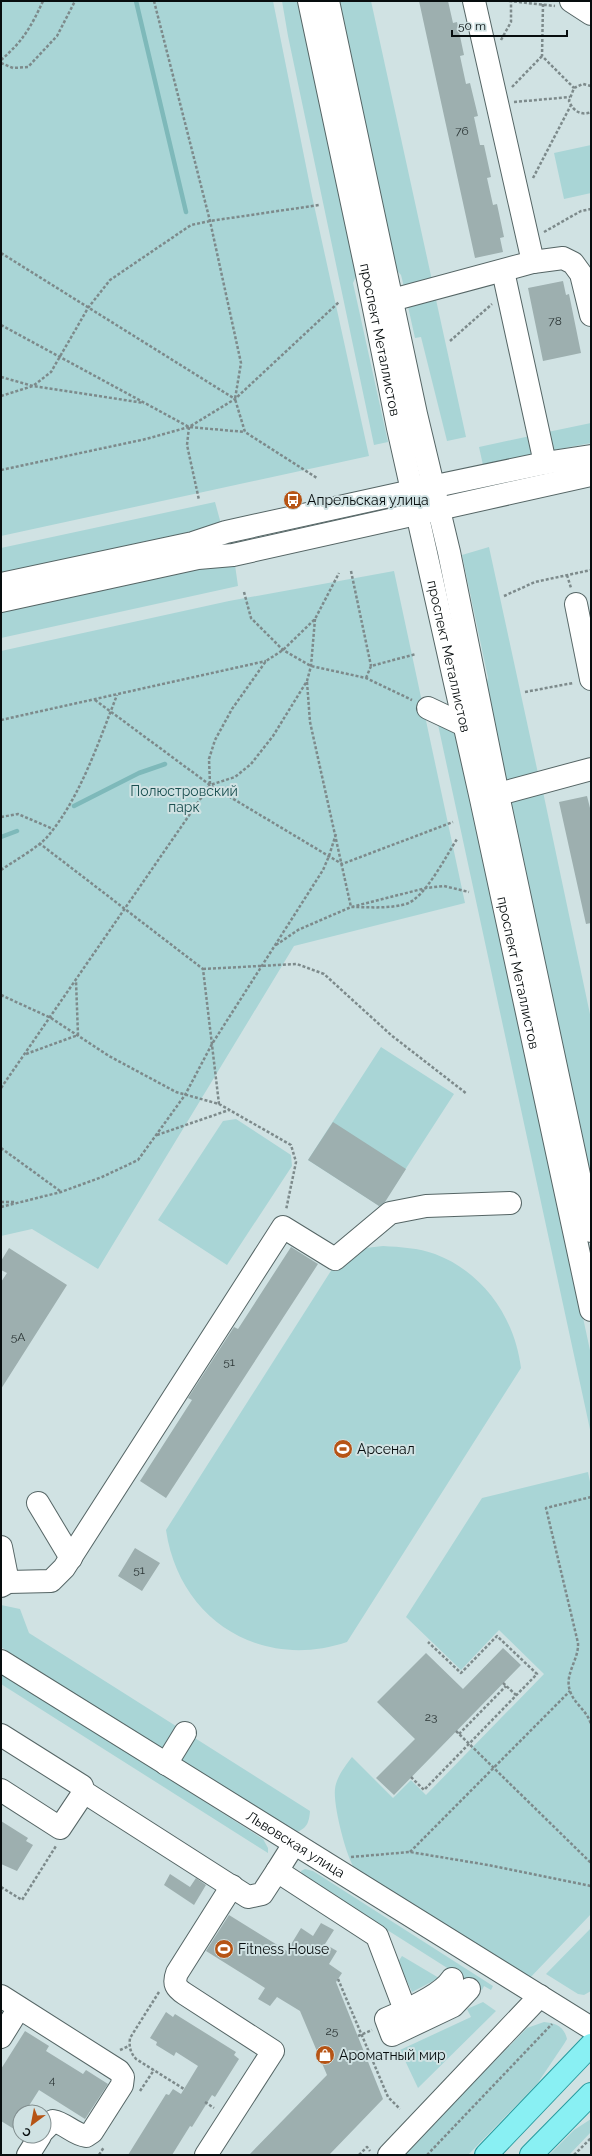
<svg xmlns="http://www.w3.org/2000/svg" width="592" height="2156" font-family="Raleway,sans-serif">
<style>
.green{fill:#a9d5d6}
.lines{fill:none;stroke-linecap:round;stroke-linejoin:round}
.stream{stroke:#7eb9ba;stroke-width:4.5}
.building{fill:#9dafaf}
.minor-casing{stroke:#556565;stroke-width:24}
.major-casing{stroke:#299a9e;stroke-width:24}
.path{stroke:#7d8a8b;stroke-width:2.5;stroke-dasharray:3 2;stroke-linecap:butt}
.minor{stroke:#fff;stroke-width:22}
.major{stroke:#89f0f3;stroke-width:22}
.labels{text-anchor:middle;stroke-width:4;stroke-linejoin:round;paint-order:stroke}
.number-label{font-size:12px;fill:#2c3636}
.street-label{font-size:14px;fill:#070d0e;stroke:#d0e2e3}
.poi-label{font-size:14px;fill:#070d0e;stroke:#d0e2e3;text-anchor:start}
.park-label{font-size:14px;fill:#1b5051;stroke:#d0e2e3}
</style>
<rect width="100%" height="100%" fill="#d0e2e3"/>
<path class="green" d="M1,1h272l39,195 57,260 -368,80z
M282,1h17l59,271 -5,11 35,159 -14,3 -86,-409z
M335,1h36l62,284 -28,6 -4,-16 -7,-8z
M591,145v48l-27,6 -10,-46z
M435,295l31,142 -19,4 -26,-104 -6,1 -8,-36z
M591,423v20l-42,8 -6,-18z
M535,435l1,20 -53,10 -4,-18z
M215,502l6,22 -33,11 -187,41v-28z
M489,547l50,231 -35,9 -20,-95 4,-14 -26,-123z
M235,565l3,21 -237,52v-27l207,-45z
M394,571l71,332 -171,43 -196,323 -66,-40 -31,7v-585l228,-50z
M437,720l14,6 8,12 132,617v79z
M542,787l49,232v171l-84,-392z
M381,1047l73,47 -73,113 -73,-47z
M236,1119l55,36 1,11 -65,99 -69,-45 65,-99z
M383,1246c18,1 35,2 52,8 48,18 80,64 86,114l-174,274c-86,29 -168,-22 -181,-112l175,-275 16,-6z
M588,1472l3,15v427l-64,67 -172,-112c-9,-12 -22,-64 -20,-80 1,-11 10,-23 17,-32l41,41 18,-18 15,15 118,-121 -45,-44 -38,40 -55,-53 76,-119z
M1,1605l19,4 9,24 281,178c-1,12 -3,18 -16,22l-293,-186z
M1,1672l262,167 5,9v5l-267,-169z
M305,1869l8,2 180,115 -2,4 -7,-4 -2,4 -180,-114 -1,-5z
M591,1928v63l-7,4 -6,-1 -32,-20z
M402,1956l37,22 -27,14 -14,-30z
M483,2002l13,9 -78,77 -18,-38 71,-33 -4,-8z
M544,2022c11,1 20,4 23,17l-3,5 -27,40 -69,71h-65l124,-127z
M591,2119v13l-22,23h-20l25,-25z"/>
<g class="lines">
<path class="stream" d="M136,1l50,211
M74,806l65,-33 26,-9
M1,837l16,-6"/>
</g>
<path class="building" d="M419,1h29l5,22 4,-1 7,33 -4,1 6,28 4,-1 8,33 -4,1 6,28h4l7,32 -4,1 6,27 4,-1 7,33 -4,1 3,14 -28,6z
M563,281l3,14 3,-1 12,59 -38,8 -15,-73z
M587,796l4,16v111l-5,1 -27,-122z
M333,1122l73,47 -21,33 -6,4 -71,-46z
M291,1247l27,17 -152,234 -26,-17 52,-81 -4,-2 46,-71 4,2z
M9,1248l58,37 -66,104v-107l6,-9 -6,-3v-9z
M135,1548l25,15 -18,28 -24,-15z
M503,1648l18,17 -127,130 -18,-17 39,-39 -38,-37 49,-49 37,36z
M1,1821l27,17 -2,3 7,4 -16,26 -16,-7z
M170,1874l20,13 6,-9 10,7 -12,20 -30,-20z
M229,1915l58,36 14,-23 12,8 8,-13 13,7 -9,14 12,7 -8,13 13,9 -6,9 47,117 -54,56h-80l78,-80 -27,-64 -23,-14 -7,9 -12,-7 7,-11 -59,-37z
M166,2012l7,5 2,-3 61,38 -2,3 5,4 -24,38 -3,-2 -20,32 -2,-1 -18,29h-44l38,-61 3,1 4,-6 8,5 17,-28 -22,-14 -2,4 -18,-11 1,-3 -7,-4z
M25,2031l24,15 -3,5 37,23 3,-4 22,14 -23,35 -46,-29 -14,22h-5v8l-6,9 -13,-8v-52z"/>
<g class="lines">
<g class="minor-casing">
<g id="minor">
<path id="s1" d="M309,1l57,268 32,159 83,371 110,511"/>
<path d="M328,1l88,413 33,138 49,243 93,436"/>
<path d="M474,1l59,261"/>
<path d="M571,1l20,13"/>
<path d="M503,271l42,192"/>
<path d="M392,300l141,-38 30,-4 10,5 8,11 10,41"/>
<path d="M1,584l192,-41 33,-11 186,-41 133,-28 46,-7"/>
<path d="M1,601l197,-43 35,-3 358,-80"/>
<path d="M576,604l15,75"/>
<path d="M428,708l36,17"/>
<path d="M484,798l107,-29"/>
<path d="M38,1503l33,55"/>
<path d="M1,1547l7,35"/>
<path d="M1,1586l7,-4 43,-1 13,-13 219,-341 52,32 55,-46 36,-7 84,-3"/>
<path id="s2" d="M1,1661l590,367"/>
<path d="M1,1735l81,51 2,6 164,105 14,-3 15,-23"/>
<path d="M166,1764l19,-31"/>
<path d="M1,1790l59,38 24,-36"/>
<path d="M294,1844l-17,27 100,65 28,74"/>
<path d="M452,1979c-11,17 -47,32 -66,40l6,16 61,-29 16,-17"/>
<path d="M1,1996l118,75 4,6 -1,8 -30,47 -6,4c-13,-2 -21,-13 -33,-15l-9,9"/>
<path d="M1,2037l18,-29"/>
<path d="M28,2155l12,-19"/>
<path d="M206,2155l67,-104 -88,-57c-9,-6 -12,-10 -8,-21l55,-87"/>
<path d="M389,2155l151,-159"/>
</g>
</g>
<g class="major-casing">
<path id="major" d="M486,2155l105,-110
M531,2155l60,-61"/>
</g>
<path class="path" d="M154,1l56,220 31,142 -6,36 10,33 72,46
M509,1l46,5
M543,4l-1,52 32,32
M501,40l10,-18v-21
M1,60c22,-19 30,-33 42,-59
M1,63l12,5 15,-1 29,-31 18,-35
M591,86l-8,-2 -9,4 -5,13c4,10 12,15 22,11
M512,87l30,-31
M514,102l56,-5
M533,178l38,-73
M544,232l37,-21 10,-2
M1,253l234,146
M1,325l188,102 56,5
M450,341l42,-37
M1,377l32,9 111,17
M1,396l32,-10 18,-14 37,-64 22,-28 81,-55 19,-4 109,-16
M189,427l-2,18 12,55
M1,470l145,-31 43,-12 46,-28 104,-97
M351,571l20,95
M567,575l4,13
M244,592l7,26 32,32 28,16 55,12 46,22
M504,596l31,-14 56,-12
M366,678l5,-12 45,-12
M307,682l3,40 41,185c18,0 37,2 55,-3 19,-6 40,-48 51,-65
M525,692l48,-9
M95,700l115,85 132,79 111,-42
M1,720l265,-59
M210,784l-1,-25 6,-19 17,-31 34,-48 17,-11 32,-31 24,-46
M1,817l17,-3 35,15
M39,843l164,126 16,135
M1,870c13,-9 38,-23 47,-34 32,-38 51,-95 69,-141
M276,945l22,-15 53,-23 75,-19 18,-2 25,6
M203,969l94,-5 27,10 67,61 76,59
M1,995l50,23 58,38 67,36 43,12 72,41 5,17 -10,48
M26,1054l52,-19 -2,-54
M1,1088l209,-303 25,-8 16,-13 22,-28 34,-55 4,-15 4,-47
M157,1135l72,-25
M1,1148l59,43
M1,1202h15
M1,1207l60,-15 41,-15 36,-17 47,-65 27,-51 111,-174 6,-14 7,-22
M591,1497l-45,11 32,135c1,17 -14,31 -8,48 4,13 18,20 21,34
M503,1683l13,12
M456,1731l135,132
M459,1734l47,-48
M411,1777l13,13 113,-116 -40,-38 -36,37 -33,-31
M410,1852l160,-161
M351,1857l59,-5 78,13 103,21
M1,1887l21,13 34,-54
M338,1979l50,118 12,12
M159,1992l-29,46c-1,9 0,14 6,21l48,30
M358,2036l14,-6
M120,2050l9,-4
M140,2091l14,-21
M205,2102l9,6
M99,2155l5,-8
M359,2155l8,-8 3,4
M427,2155l125,-131
M574,2155l17,-17"/>
<use href="#minor" class="minor"/>
<use href="#major" class="major"/>
</g>
<defs>
<g id="bus-disc" transform="scale(1)"><circle r="9.5" fill="#b65415" stroke="#d0e2e3"/><path d="M-5-6H5V4H4V6H2V4H-2V6H-4V4H-5ZM-3.5-4V0h7V-4ZM-3.5 1.2v1.5H-2V1.2ZM2 1.2v1.5H3.5V1.2Z" fill="#fff"/></g>
<g id="stadium-disc" transform="scale(1)"><circle r="9.5" fill="#b65415" stroke="#d0e2e3"/><path d="M0-5a6.5 5 0 1 0 0 10a6.5 5 0 1 0 0-10ZM-3.5-1.8h7v3.6h-7Z" fill="#fff"/></g>
<g id="shop-disc" transform="scale(1)"><circle r="9.5" fill="#b65415" stroke="#d0e2e3"/><path d="M-5-2.5h2.3a2.7 3.5 0 0 1 5.4 0H5L5.5 6h-11ZM-1.5-2.5h3a1.5 2.3 0 0 0-3 0Z" fill="#fff"/></g>
</defs>
<g fill-rule="evenodd">
<use href="#bus-disc" x="293" y="500"/>
<use href="#stadium-disc" x="343" y="1449"/>
<use href="#stadium-disc" x="224" y="1949"/>
<use href="#shop-disc" x="325" y="2055"/>
</g>
<g class="labels">
<g class="number-label">
<text x="462" y="135">76</text>
<text x="555" y="325">78</text>
<text x="18" y="1341">5А</text>
<text x="229" y="1366">51</text>
<text x="139" y="1574">51</text>
<text x="431" y="1721">23</text>
<text x="332" y="2035">25</text>
<text x="52" y="2084">4</text>
</g>
<g class="street-label">
<text dy="5" stroke="none"><textPath href="#s1" startOffset="346">проспект Металлистов</textPath></text>
<text dy="5" stroke="none"><textPath href="#s1" startOffset="670">проспект Металлистов</textPath></text>
<text dy="5" stroke="none"><textPath href="#s1" startOffset="994">проспект Металлистов</textPath></text>
<text dy="5" stroke="none"><textPath href="#s2" startOffset="347">Львовская улица</textPath></text>
</g>
<g class="poi-label">
<text x="307" y="505">Апрельская улица</text>
<text x="357" y="1454">Арсенал</text>
<text x="238" y="1954">Fitness House</text>
<text x="339" y="2060">Ароматный мир</text>
</g>
<g class="park-label">
<text x="184" y="796">Полюстровский<tspan x="184" dy="16">парк</tspan></text>
</g>
</g>
<rect width="592" height="2156" fill="none" stroke="#070d0e" stroke-width="4"/>
<g transform="translate(32 2124) rotate(212)"><circle r="19" fill="#d0e2e3" stroke="#808d8e"/>
<path d="M0-3L7 15L0 10L-7 15Z" fill="#b65415"/>
<text y="-6" font-size="11" font-weight="bold" text-anchor="middle" fill="#070d0e">С</text>
</g>
<path d="M452 30v6h115v-6" fill="none" stroke="#070d0e" stroke-width="2"/>
<text x="458" y="30" font-size="12" fill="#070d0e" stroke="#d0e2e3" stroke-width="3" paint-order="stroke">50 m</text>
</svg>
